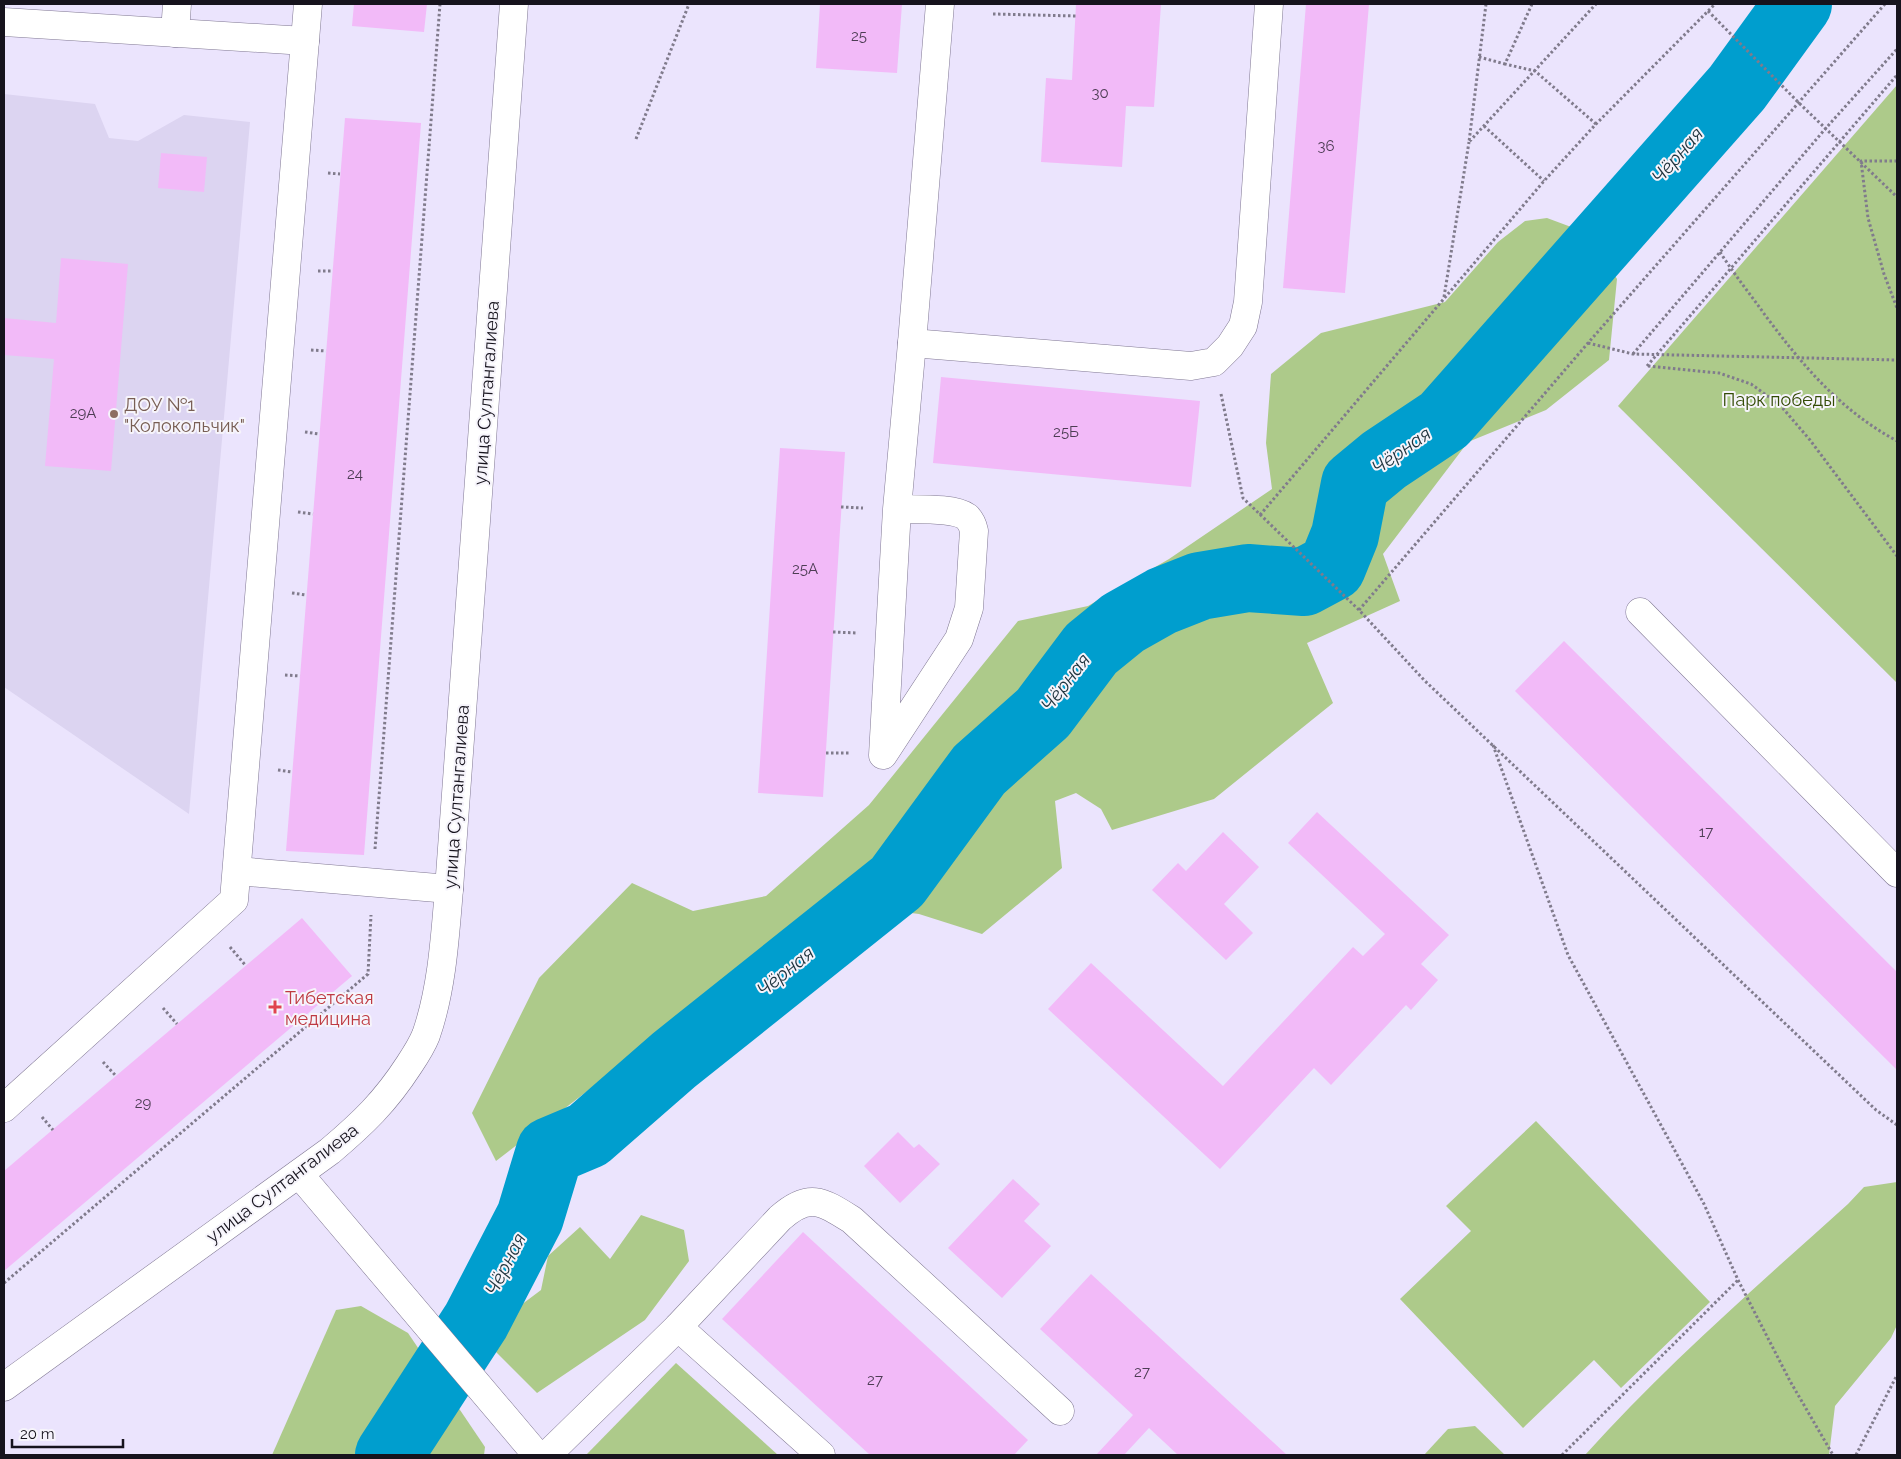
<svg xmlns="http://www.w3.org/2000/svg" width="1901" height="1459" viewBox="0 0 1901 1459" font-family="Raleway,sans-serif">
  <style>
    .built { fill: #dcd4f1 }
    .green { fill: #adca8a }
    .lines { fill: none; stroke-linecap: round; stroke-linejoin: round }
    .river { stroke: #009ece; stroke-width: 68 }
    .building { fill: #f2baf8 }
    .minor-casing { stroke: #807893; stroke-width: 29 }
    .path { stroke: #807b8c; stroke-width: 3; stroke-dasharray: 2.5 2.5; stroke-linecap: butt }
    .minor { stroke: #fff; stroke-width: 28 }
    .education-dot { fill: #8d6e63; stroke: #f6f4fb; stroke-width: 2 }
    .health-dot { fill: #e0444e; stroke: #f6f4fb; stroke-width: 2 }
    .labels { text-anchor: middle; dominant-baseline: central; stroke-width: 4; stroke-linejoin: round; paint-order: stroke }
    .number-label { font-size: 15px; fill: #4d3d54 }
    .street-label { font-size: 18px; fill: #16131d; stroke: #f6f4fb }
    .park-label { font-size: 18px; fill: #334b05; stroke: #f6f4fb }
    .education-label { font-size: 18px; fill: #785e54; stroke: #f6f4fb; text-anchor: start }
    .health-label { font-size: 18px; fill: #be3a42; stroke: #f6f4fb; text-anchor: start }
    .water-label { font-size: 19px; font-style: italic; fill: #1f333d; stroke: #f6f4fb }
  </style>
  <rect width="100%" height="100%" fill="#ebe4fd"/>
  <!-- built -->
  <polygon class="built" points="4,94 95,104 109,138 138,141 184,115 250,122 189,814 4,687"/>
  <!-- green -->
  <g class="green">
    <polygon points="1897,85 1897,683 1618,406"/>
    <polygon points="1547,218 1590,234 1617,279 1609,360 1546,410 1468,442 1383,554 1400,601 1307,643 1333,703 1214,799 1112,830 1101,809 1076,793 1055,801 1062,868 982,934 919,914 833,903 496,1161 472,1113 539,978 632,883 693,911 766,896 869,805 1018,621 1088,606 1169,559 1272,489 1266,443 1271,374 1321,333 1445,302 1498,242 1525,221"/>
    <polygon points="1536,1121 1710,1302 1621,1388 1594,1360 1523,1428 1400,1299 1471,1231 1446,1206"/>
    <path d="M1897 1182V1325L1891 1338 1835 1406 1829 1455H1585C1666 1365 1758 1285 1848 1204L1864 1187Z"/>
    <polygon points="641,1215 684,1230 689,1261 645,1320 537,1393 494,1350 513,1311 541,1290 548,1256 580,1227 610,1259"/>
    <polygon points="361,1306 408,1333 485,1447 484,1455 272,1455 336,1310"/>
    <polygon points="676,1363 778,1455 586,1455"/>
    <polygon points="1475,1426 1505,1455 1424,1455 1448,1429"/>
  </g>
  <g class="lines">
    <!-- river -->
    <polyline class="river" points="389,1455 476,1321 530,1217 550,1151 588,1135 674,1060 897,882 979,770 1043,713 1091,649 1123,623 1162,601 1200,586 1248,578 1304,582 1332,567 1345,535 1355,484 1384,460 1444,420 1737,88 1798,4"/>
  </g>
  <!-- building -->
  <g class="building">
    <polygon points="354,4 427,4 424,32 352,26"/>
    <polygon points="820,4 902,4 897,73 816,68"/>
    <polygon points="1076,4 1161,4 1154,107 1126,106 1122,167 1041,162 1046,78 1072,80"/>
    <polygon points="1306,4 1369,4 1345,293 1283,288"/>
    <polygon points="345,118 421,123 364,855 286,851"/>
    <polygon points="161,153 207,157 204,192 158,188"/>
    <polygon points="61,258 128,264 111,471 45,466 54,359 4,355 4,318 56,323"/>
    <polygon points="941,377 1200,401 1191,487 933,463"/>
    <polygon points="780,448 845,452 823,797 758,793"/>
    <polygon points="1564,641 1897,972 1897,1070 1515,691"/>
    <polygon points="1317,812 1449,935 1421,964 1438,980 1411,1010 1406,1005 1331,1085 1314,1068 1220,1169 1048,1009 1091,963 1223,1086 1353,947 1363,956 1385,934 1288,843"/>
    <polygon points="1223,832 1259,867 1224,904 1253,933 1226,960 1152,890 1178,863 1186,871"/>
    <polygon points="302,918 352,976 4,1271 4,1171"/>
    <polygon points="898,1132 914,1148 919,1144 940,1164 900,1203 864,1166"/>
    <polygon points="1013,1179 1040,1204 1024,1221 1051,1246 1002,1298 948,1248"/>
    <polygon points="803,1232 1028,1440 1014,1455 870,1455 722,1319"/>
    <polygon points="1091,1274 1287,1455 1178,1455 1149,1428 1124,1455 1096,1455 1133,1415 1040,1329"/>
  </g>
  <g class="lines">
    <defs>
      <g id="minor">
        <polyline points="940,4 912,343 1191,366 1214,362 1230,346 1243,326 1248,302 1269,4"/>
        <polyline points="4,22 305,41"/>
        <polyline points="175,33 177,4"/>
        <path d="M897 509C915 510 953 507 967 517 971 521 973 526 974 531L969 608 959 639 883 755 897 509 912 343"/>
        <polyline points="1640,612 1897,873"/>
        <polyline points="237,871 449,889"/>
        <polyline points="4,1108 234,900 308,4"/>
        <polyline points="299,1174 537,1455"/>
        <polyline points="678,1327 821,1455"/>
        <path d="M4 1387 330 1151C363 1123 385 1102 409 1065 415 1056 422 1045 426 1035 442 989 445 937 449 889L514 4"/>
        <path d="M547 1455 678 1327 780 1218C809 1192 822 1201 852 1220L1060 1411"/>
      </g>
    </defs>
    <!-- minor casing -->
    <use href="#minor" class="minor-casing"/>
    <!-- path -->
    <g class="path">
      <polyline points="1486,4 1469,142 1596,4"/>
      <polyline points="1532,4 1505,64 1535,71 1596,124"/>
      <polyline points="1708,11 1799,103 1897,197"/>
      <polyline points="993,14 1076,16"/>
      <polyline points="1479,57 1505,64"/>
      <polyline points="1484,126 1544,181"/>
      <polyline points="636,139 689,4"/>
      <polyline points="1897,161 1861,161 1868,218 1884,274 1897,308"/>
      <polyline points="328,173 340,174"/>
      <path d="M1720 252C1734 274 1750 294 1765 315 1803 366 1840 410 1897 441"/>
      <polyline points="318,271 332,271"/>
      <polyline points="1444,297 1469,142"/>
      <polyline points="1588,343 1633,354 1897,360"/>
      <polyline points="311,350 326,351"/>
      <polyline points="1633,354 1826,128 1897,49"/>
      <polyline points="1647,366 1897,75"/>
      <polyline points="1648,366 1719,373 1751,384 1780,405 1810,440 1897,556"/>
      <polyline points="1221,394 1243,498 1359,610 1424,680 1876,1110 1897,1125"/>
      <polyline points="305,432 319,434"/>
      <polyline points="841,507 863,508"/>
      <polyline points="298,512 313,514"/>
      <polyline points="1260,515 1544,181 1596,124 1715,4"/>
      <polyline points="292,593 306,595"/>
      <polyline points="1359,610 1588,343 1885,4"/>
      <polyline points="833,632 858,633"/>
      <polyline points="285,675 300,676"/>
      <polyline points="1493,745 1568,955 1704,1204 1738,1280 1790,1381 1833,1455"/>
      <polyline points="826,753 850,753"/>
      <polyline points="278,770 292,772"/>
      <polyline points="375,849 440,4"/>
      <polyline points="230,947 246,966"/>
      <polyline points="163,1008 177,1024"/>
      <polyline points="103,1062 116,1076"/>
      <polyline points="42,1117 53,1130"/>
      <polyline points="4,1283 368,974 371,915"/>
      <polyline points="1562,1455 1738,1280"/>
      <polyline points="1856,1455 1897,1375"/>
    </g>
    <!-- minor -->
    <use href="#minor" class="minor"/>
  </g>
  <!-- markers -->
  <circle class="education-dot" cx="114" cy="414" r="5"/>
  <path class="health-dot" d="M272.5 999.5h5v5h5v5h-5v5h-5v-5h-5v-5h5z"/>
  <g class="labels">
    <!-- number labels -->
    <g class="number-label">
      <text x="859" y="36">25</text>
      <text x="1100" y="93">30</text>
      <text x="1326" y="146">36</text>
      <text x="83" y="413">29А</text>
      <text x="1066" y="432">25Б</text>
      <text x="355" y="474">24</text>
      <text x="805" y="569">25А</text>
      <text x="1706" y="832">17</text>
      <text x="143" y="1103">29</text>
      <text x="1142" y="1372">27</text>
      <text x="875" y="1380">27</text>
    </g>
    <!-- street labels -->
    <g class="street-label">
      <text transform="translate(486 393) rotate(-86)">улица Султангалиева</text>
      <text transform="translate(456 797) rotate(-86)">улица Султангалиева</text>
      <text transform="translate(282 1183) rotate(-37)">улица Султангалиева</text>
    </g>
    <!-- park labels -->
    <g class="park-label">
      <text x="1779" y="399">Парк победы</text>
    </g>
    <!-- education labels -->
    <g class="education-label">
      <text x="124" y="404">ДОУ №1<tspan x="124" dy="21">"Колокольчик"</tspan></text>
    </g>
    <!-- health labels -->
    <g class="health-label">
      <text x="285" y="997">Тибетская<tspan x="285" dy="21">медицина</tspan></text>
    </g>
    <!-- water labels -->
    <g class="water-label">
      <text transform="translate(1677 155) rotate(-49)">Чёрная</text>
      <text transform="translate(1401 450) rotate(-35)">Чёрная</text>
      <text transform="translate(1065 682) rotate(-52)">Чёрная</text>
      <text transform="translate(785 971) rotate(-39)">Чёрная</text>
      <text transform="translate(505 1264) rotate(-63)">Чёрная</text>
    </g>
  </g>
  <!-- border -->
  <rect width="1901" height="1459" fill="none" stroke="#16131d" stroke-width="10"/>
  <!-- scale -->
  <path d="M12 1439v8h111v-8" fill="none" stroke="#16131d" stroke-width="2.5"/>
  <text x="20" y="1439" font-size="15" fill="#16131d" stroke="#f6f4fb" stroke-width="4" paint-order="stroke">20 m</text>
</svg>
